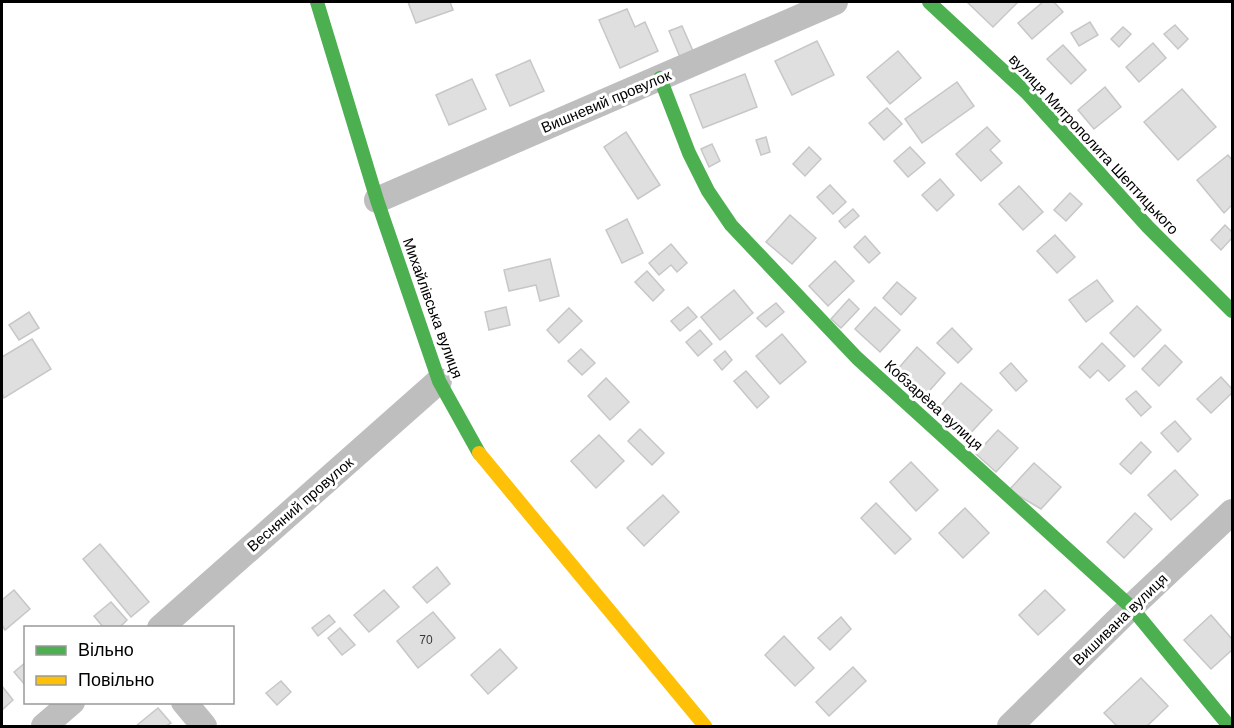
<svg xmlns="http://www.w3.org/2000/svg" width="1234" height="728" viewBox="0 0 1234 728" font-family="Arial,sans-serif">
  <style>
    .building { fill: #dfdfdf; stroke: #c7c7c7; stroke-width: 1.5 }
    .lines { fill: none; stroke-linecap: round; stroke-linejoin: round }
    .street { stroke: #bebebe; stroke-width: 26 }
    .fast { stroke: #4caf50; stroke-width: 14 }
    .slow { stroke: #ffc107; stroke-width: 14 }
    .labels { text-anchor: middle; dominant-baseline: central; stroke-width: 6; stroke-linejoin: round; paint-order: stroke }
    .number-label { font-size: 12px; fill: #383838 }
    .street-label { font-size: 15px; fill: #000; stroke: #fff }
  </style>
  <rect width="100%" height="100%" fill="#fff"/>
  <!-- building -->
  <g class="building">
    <polygon points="408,2 450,2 453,10 416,23"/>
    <polygon points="967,2 1018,2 993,27"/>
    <polygon points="1043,2 1054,2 1063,12 1032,39 1018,23"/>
    <polygon points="627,9 635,27 645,22 658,51 620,68 599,20"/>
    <polygon points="1090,22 1098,35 1079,46 1071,33"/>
    <polygon points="1175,25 1188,39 1178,49 1164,34"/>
    <polygon points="682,26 693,51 680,57 669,31"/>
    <polygon points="1123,27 1131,34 1119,47 1111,39"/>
    <polygon points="817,41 834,75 792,95 775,61"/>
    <polygon points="1153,43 1166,58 1139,82 1126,67"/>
    <polygon points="1063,45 1086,70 1071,84 1047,59"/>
    <polygon points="898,51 921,78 890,104 867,77"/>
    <polygon points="530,60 544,91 510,106 496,75"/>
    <polygon points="745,74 757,107 703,128 690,95"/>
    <polygon points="472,79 486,109 449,125 436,95"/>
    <polygon points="957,82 974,106 922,143 905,119"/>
    <polygon points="1105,87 1121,107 1094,129 1078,110"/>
    <polygon points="1182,89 1216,127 1178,160 1144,122"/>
    <polygon points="887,108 902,124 884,140 869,123"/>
    <polygon points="987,127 1000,141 990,150 1002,163 981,181 956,154"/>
    <polygon points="626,132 660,185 638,199 604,147"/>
    <polygon points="766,137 770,152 761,155 756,140"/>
    <polygon points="712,144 720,161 709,167 701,149"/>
    <polygon points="809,147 821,159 805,176 793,164"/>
    <polygon points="910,147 925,163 908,177 894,161"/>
    <polygon points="1228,155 1232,160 1232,205 1224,213 1197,180"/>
    <polygon points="940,179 954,195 937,211 922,195"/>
    <polygon points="830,185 846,202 833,214 817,197"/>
    <polygon points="1019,186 1043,212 1023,230 999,204"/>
    <polygon points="1070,193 1082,204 1066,221 1054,210"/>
    <polygon points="853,209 859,216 845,228 839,221"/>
    <polygon points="790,215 816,238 792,264 766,242"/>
    <polygon points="627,219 643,253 622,263 606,230"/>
    <polygon points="1225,225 1232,232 1232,238 1221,250 1211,240"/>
    <polygon points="1055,235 1075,257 1057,273 1037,251"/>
    <polygon points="865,236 880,253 869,263 854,247"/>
    <polygon points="671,244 687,263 677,272 671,265 659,275 649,263"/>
    <polygon points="550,259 559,296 540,301 536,285 509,291 504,270"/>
    <polygon points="835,261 854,281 828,306 809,286"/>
    <polygon points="647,271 664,290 653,301 635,282"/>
    <polygon points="1097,280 1113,301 1086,322 1069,300"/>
    <polygon points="897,282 916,298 901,315 883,298"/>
    <polygon points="734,290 753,313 720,340 701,317"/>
    <polygon points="849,299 859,309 841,328 831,319"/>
    <polygon points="776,303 784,312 766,327 757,318"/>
    <polygon points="1137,306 1161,330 1134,357 1110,333"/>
    <polygon points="506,307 510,325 489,330 485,312"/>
    <polygon points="688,307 697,317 680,331 671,321"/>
    <polygon points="875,307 900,330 880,352 855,329"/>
    <polygon points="569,308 582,321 559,343 547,330"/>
    <polygon points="29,312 39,328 19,340 9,325"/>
    <polygon points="952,328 972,349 958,363 937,343"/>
    <polygon points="700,330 712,344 698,356 686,342"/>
    <polygon points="782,334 806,362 780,384 756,356"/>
    <polygon points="32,339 51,369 4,398 2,393 2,357"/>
    <polygon points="1102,343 1125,366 1109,381 1098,370 1090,378 1079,367"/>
    <polygon points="1165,345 1182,362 1159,386 1142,369"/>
    <polygon points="917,347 945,373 924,397 896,371"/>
    <polygon points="581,349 595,363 582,375 568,361"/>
    <polygon points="725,351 732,360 722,370 714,360"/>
    <polygon points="1011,363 1027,381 1016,391 1000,373"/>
    <polygon points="746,371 769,397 757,408 734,381"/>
    <polygon points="1221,377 1232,389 1232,393 1211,413 1197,399"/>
    <polygon points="606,378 629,402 610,420 588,396"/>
    <polygon points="961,383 992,410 965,439 935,412"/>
    <polygon points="1136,391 1151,407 1141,416 1126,399"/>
    <polygon points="1175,421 1191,439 1178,452 1161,433"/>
    <polygon points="640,429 664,453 652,465 628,441"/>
    <polygon points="998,430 1018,448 996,472 976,454"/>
    <polygon points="599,435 624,461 596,488 571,461"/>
    <polygon points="1141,442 1151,452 1131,474 1120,464"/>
    <polygon points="911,462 938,490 916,511 890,482"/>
    <polygon points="1034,463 1061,487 1041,509 1009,490"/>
    <polygon points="1175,470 1198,495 1171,520 1148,495"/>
    <polygon points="663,495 679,512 644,546 627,528"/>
    <polygon points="876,503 911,539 895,554 861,518"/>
    <polygon points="965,508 989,533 963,558 939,533"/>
    <polygon points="1135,513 1152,529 1124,558 1107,542"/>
    <polygon points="100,544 149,602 131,617 83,559"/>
    <polygon points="437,567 450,584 427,603 413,587"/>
    <polygon points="14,590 30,609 5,630 2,625 2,600"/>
    <polygon points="384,590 399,607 369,632 354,615"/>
    <polygon points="1045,590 1065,610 1038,635 1019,615"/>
    <polygon points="111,602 127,620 119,628 104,628 94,616"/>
    <polygon points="433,612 455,638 418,668 397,641"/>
    <polygon points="329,615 335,622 318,636 312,628"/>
    <polygon points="1211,615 1232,639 1232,650 1211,669 1184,640"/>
    <polygon points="841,617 851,629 830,650 818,638"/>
    <polygon points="340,628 355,645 342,655 328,638"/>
    <polygon points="784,636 814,668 795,686 765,655"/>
    <polygon points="500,649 517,668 488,694 471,675"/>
    <polygon points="26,662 26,686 14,672"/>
    <polygon points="853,667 866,681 829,716 816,702"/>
    <polygon points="1141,678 1168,706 1147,726 1117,726 1104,713"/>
    <polygon points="281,681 291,692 277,705 266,693"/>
    <polygon points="2,686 13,700 2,710"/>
    <polygon points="158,708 171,723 166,726 136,726"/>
  </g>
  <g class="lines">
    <!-- street -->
    <g class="street">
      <polyline points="377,200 835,2"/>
      <polyline points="160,628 439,381"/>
      <polyline points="184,702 204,726"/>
      <polyline points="44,726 72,702"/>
      <polyline points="1010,726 1131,607 1232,512"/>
    </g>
    <!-- fast -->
    <g class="fast">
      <polyline points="317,2 377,200 439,381 479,453"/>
      <polyline points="929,2 1027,93 1148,227 1232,311"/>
      <polyline points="660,78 689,153 708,191 731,225 857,358 1131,607 1229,726"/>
    </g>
    <!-- slow -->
    <polyline class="slow" points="479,453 705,726"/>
  </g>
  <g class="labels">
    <!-- number labels -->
    <g class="number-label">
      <text x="426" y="640">70</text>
    </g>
    <!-- street labels -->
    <g class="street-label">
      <text transform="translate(606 101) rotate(-23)">Вишневий провулок</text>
      <text transform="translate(1094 144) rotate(47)">вулиця Митрополита Шептицького</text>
      <text transform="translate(433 308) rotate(70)">Михайлівська вулиця</text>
      <text transform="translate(934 405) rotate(42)">Кобзарèва вулиця</text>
      <text transform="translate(300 504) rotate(-41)">Весняний провулок</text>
      <text transform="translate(1120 619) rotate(-44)">Вишивана вулиця</text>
    </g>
  </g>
  <!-- border -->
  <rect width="1234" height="728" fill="none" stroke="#000000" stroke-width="6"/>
  <!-- legend -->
  <rect x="24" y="626" width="210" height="78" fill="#ffffff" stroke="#999999" stroke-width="1.5"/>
  <rect x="36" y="646" width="30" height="9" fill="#4caf50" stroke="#999999" stroke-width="1.5"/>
  <text x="78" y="656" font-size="18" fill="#000000">Вільно</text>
  <rect x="36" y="676" width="30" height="9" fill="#ffc107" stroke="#999999" stroke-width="1.5"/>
  <text x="78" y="686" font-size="18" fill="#000000">Повільно</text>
</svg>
